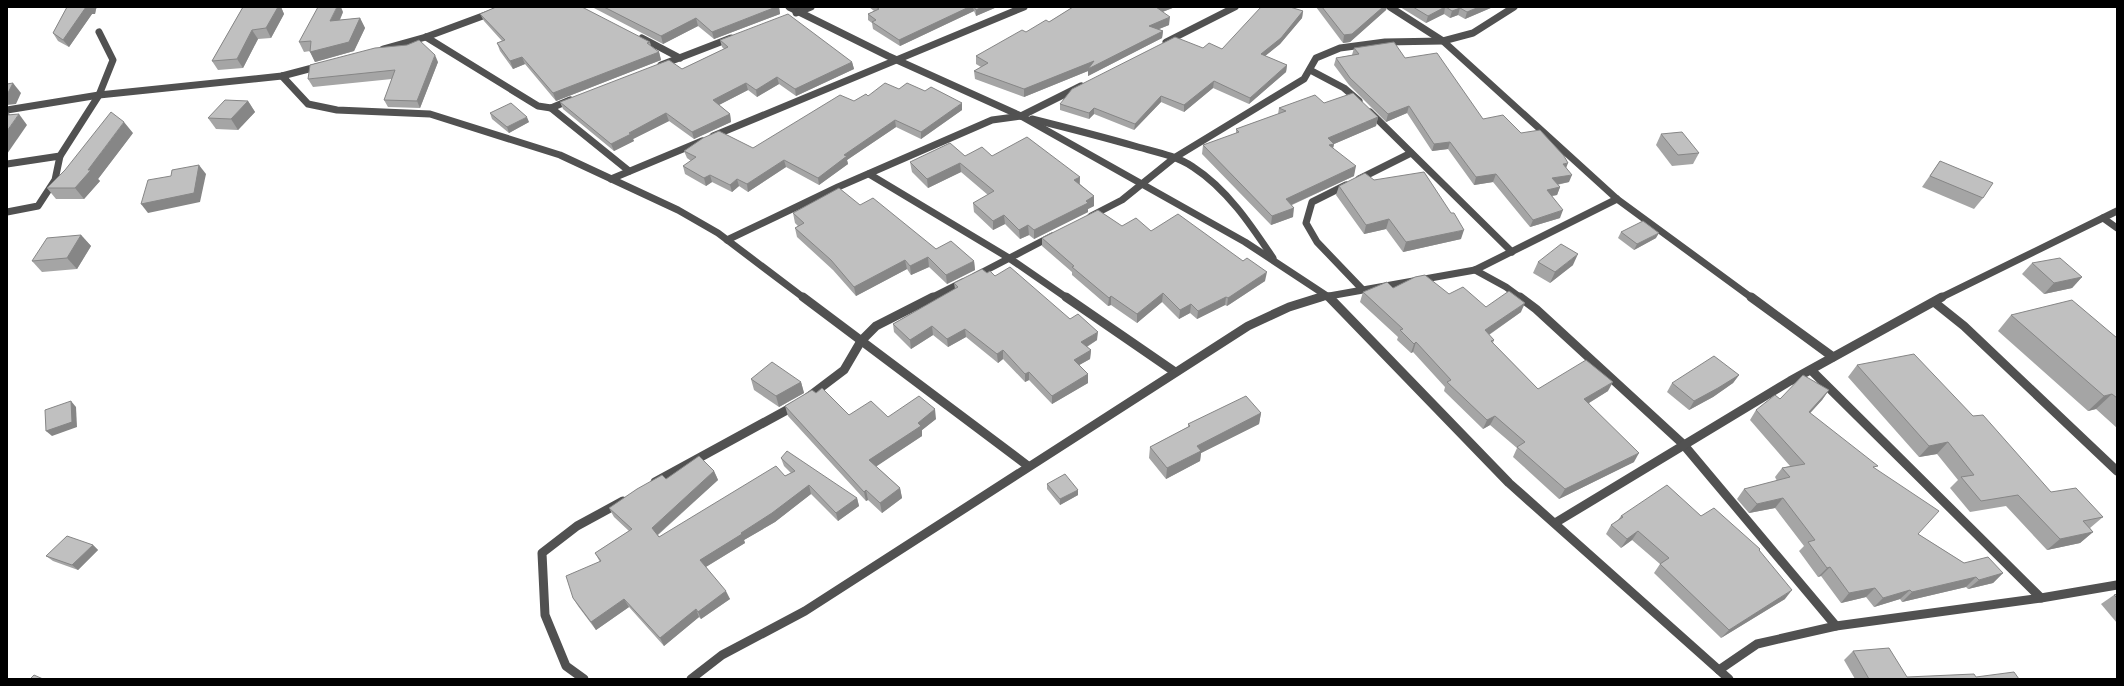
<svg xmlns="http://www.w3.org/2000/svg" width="2124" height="686" viewBox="0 0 2124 686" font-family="'Space Grotesk',sans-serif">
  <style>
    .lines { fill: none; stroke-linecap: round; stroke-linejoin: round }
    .minor-far1 { stroke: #515151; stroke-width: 7 }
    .minor { stroke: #515151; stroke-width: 9 }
    .wall { fill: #a5a5a5 }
    .shaded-wall { fill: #868686 }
    .building { fill: #c0c0c0; stroke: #868686 }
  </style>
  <rect width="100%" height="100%" fill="#fff"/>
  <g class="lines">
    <!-- minor-far1 -->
    <g class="minor-far1">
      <polyline points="789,7 888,56 1021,116 1245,242 1330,298"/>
      <polyline points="1390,7 1443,41 1617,199 1752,298"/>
      <polyline points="796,13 811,7"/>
      <polyline points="99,32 113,60 99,95 282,76 320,66"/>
      <polyline points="426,37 538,106 551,108 570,100"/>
      <polyline points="642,38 680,58"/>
      <polyline points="1166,42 1235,7"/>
      <polyline points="383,49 426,37 507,7"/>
      <polyline points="661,65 731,38"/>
      <polyline points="1310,70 1344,88 1359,101"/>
      <polyline points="282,76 308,104 337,110 430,114 560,155 678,210 718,233 804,298"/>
      <polyline points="551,108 629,171"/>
      <polyline points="7,110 99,95"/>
      <polyline points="1370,112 1512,252"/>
      <polyline points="1021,116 1081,86"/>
      <path d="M1032 119C1068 128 1103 137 1138 147 1156 152 1177 156 1193 167 1227 189 1251 225 1273 258"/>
      <polyline points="713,136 1024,7"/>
      <polyline points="7,164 60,156 99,95"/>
      <polyline points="869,174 1009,258 1067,298"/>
      <polyline points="611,179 702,141"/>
      <polyline points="1359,179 1411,153"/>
      <polyline points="1346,185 1312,202 1306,223 1317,242 1362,289"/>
      <polyline points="7,212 38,206 55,180 60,156"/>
      <polyline points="1091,216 1122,200 1174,158 1304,79 1316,58 1340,48 1385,42 1443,41 1473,33 1514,7"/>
      <polyline points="2103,218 2117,228"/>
      <polyline points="727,240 838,187 992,120 1021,116"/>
      <polyline points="1475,270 1506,287 1521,298"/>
      <polyline points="975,276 1052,236"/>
      <polyline points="931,298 963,282"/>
      <polyline points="1318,298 1475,270 1617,199"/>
      <polyline points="1940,298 2117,211"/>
    </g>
    <!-- minor -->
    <g class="minor">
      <polyline points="803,297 1028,466"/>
      <polyline points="1066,297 1175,372"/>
      <polyline points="1329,297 1509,483 1729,679"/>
      <polyline points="1520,297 1536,309 1683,444 1836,626"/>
      <polyline points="1751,297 1833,357"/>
      <polyline points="1934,302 1964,326 2117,471"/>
      <polyline points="1811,370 2041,598"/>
      <polyline points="807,398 844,370 861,341 876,326 933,297"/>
      <polyline points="655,482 796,405"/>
      <polyline points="1555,523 1790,381 1942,297"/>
      <polyline points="1719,670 1757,644 1836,626 2041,598 2117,585"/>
      <polyline points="584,679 566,666 545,615 542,553 577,526 623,501"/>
      <polyline points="691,679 722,655 805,611 1248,326 1289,307 1321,297"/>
    </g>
  </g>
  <!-- wall -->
  <g class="wall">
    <polygon points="67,7 97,7 96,9 95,14 92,14 69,47 58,41 53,33"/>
    <polygon points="243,7 281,7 284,14 271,38 258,39 243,68 218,70 212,61"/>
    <polygon points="592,7 779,7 780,14 714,39 698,26 663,44"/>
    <polygon points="869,7 997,7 976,16 974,11 900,46 873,29 872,23 868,20 868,14 874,11"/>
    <polygon points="1073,7 1175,7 1162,12 1169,25 1159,29 1163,31 1162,38 1088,76 1088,71 1024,97 975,79 974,71 981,67 976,64 976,56 1049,22"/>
    <polygon points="1316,7 1387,7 1386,10 1350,42 1343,43"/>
    <polygon points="1400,7 1493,7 1465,19 1458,15 1450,18 1444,14 1426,23"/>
    <polygon points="1303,11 1302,18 1280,44 1265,56 1287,65 1286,72 1249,104 1213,88 1184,112 1161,102 1134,130 1094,114 1089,119 1060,110 1060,104 1203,48 1222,49"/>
    <polygon points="343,12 340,20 360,18 365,28 354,51 315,62 310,51 304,52 299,42"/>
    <polygon points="480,14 650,42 651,46 659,52 661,60 556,101 525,64 513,69 500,51 497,43 502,41 484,21"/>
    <polygon points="720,40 852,62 854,69 796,96 779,84 757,97 748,90 719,105 730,114 731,122 694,139 669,121 633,139 634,141 614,151 563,109 560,102 682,69 724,49 722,47"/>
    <polygon points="1354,48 1405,58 1483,119 1521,133 1566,168 1569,182 1557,185 1560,187 1557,195 1552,196 1560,218 1530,227 1493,182 1474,185 1448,149 1432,151 1407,113 1386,122 1349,85 1334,65 1336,58 1352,55"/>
    <polygon points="438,62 420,108 388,107 384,100 392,79 313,87 308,79"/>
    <polygon points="899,89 962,110 921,139 896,127 847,160 848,164 819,185 786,167 748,192 739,186 732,192 712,182 706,186 685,174 683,166 691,161 687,158 684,151 753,148 854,101 868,96"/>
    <polygon points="248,101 255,112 238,130 216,129 208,118"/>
    <polygon points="1324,103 1378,117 1376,126 1334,144 1333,148 1354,176 1292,205 1293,217 1271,225 1202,154 1203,145 1236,134 1236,129 1278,114 1279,108"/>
    <polygon points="490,113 529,122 509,133 492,119"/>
    <polygon points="133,133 98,179 100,181 84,199 56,199 47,188"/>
    <polygon points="1661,134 1699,153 1693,164 1672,166 1656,145"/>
    <polygon points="965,156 992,156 1080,177 1080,184 1094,196 1094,206 1088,209 1088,212 1034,239 1029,235 1020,239 1005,224 993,230 974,212 973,203 988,195 961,172 928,188 912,172 910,162"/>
    <polygon points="1940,161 1983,198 1974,209 1922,187"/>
    <polygon points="1374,180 1461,239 1403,252 1386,229 1364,234 1336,195 1339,186"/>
    <polygon points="860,205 936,249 974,261 975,270 947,284 929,267 911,275 907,269 856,296 833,270 797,237 795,228 798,226 795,223 793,213"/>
    <polygon points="1122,226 1151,231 1265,281 1227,306 1225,305 1197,319 1190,313 1179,319 1162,302 1137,323 1111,305 1108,306 1072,275 1072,272 1042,246 1042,238"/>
    <polygon points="1621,232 1656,238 1634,250 1618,238"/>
    <polygon points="81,235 91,246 77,269 42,272 32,261"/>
    <polygon points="1538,262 1573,265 1550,283 1533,273"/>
    <polygon points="2032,263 2082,277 2072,288 2044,294 2022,274"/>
    <polygon points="987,273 995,276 1070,319 1097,340 1087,347 1091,350 1090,359 1079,365 1088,374 1088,383 1052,404 1029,380 1025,382 1003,359 998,363 966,337 948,347 933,335 911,349 894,332 893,324 955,289 954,283"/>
    <polygon points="1393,288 1449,294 1486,307 1521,312 1489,335 1494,340 1493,343 1538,389 1608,391 1589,403 1634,462 1559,499 1513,457 1517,448 1490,425 1483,429 1444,391 1445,387 1413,352 1411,353 1397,340 1398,337 1360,302 1363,292"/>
    <polygon points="2011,315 2117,338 2117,428 2096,409 2088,411 1998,331"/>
    <polygon points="1857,365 1973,416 2051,492 2103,517 2090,528 2093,532 2080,543 2047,550 2006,506 1970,512 1950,488 1958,480 1937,454 1919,457 1848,377"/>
    <polygon points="1739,375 1733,383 1713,397 1689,410 1667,392 1672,383"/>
    <polygon points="751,379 801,382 804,393 779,407 754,390"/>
    <polygon points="1829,390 1822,400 1810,413 1875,469 1918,534 1964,563 2003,573 1993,583 1968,589 1966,587 1902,602 1900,599 1874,607 1866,597 1841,603 1821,576 1818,577 1799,551 1804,546 1775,508 1749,513 1737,499 1744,489 1777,481 1775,477 1782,468 1790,466 1750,420 1756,410 1780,399"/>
    <polygon points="785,406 849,415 936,419 922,430 922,436 876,466 900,488 902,498 882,513 868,500 866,501 788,416"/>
    <polygon points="1261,413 1259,424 1201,453 1200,461 1166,479 1149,458 1150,447 1188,427 1188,424"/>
    <polygon points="781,458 857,498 859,506 838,521 811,494 775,522 744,540 745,543 706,567 730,599 701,619 699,617 664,646 629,607 596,630 578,606 573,598 600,562 595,553 629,531 614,517 609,508 666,479 714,471 718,480 658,535 659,537 791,473 784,466"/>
    <polygon points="1047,484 1078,490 1078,495 1060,505 1047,489"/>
    <polygon points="1621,516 1701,516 1759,550 1785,599 1721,638 1654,573 1660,564 1632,540 1621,548 1606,534 1611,525 1618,520"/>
    <polygon points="93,545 98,550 78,570 53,561 46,556"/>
    <polygon points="2117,594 2117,623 2101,604 2114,595"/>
    <polygon points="1853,651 1907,677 1976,677 2019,679 1855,679 1844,660"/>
  </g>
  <!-- shaded-wall -->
  <g class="shaded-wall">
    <polygon points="86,7 97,7 96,9 95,14 92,14 69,47 63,40"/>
    <polygon points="278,7 281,7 284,14 271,38 266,28"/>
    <polygon points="337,7 341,7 343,12 335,30 330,21"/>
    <polygon points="776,7 779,7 780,14 714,39 712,32"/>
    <polygon points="969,7 973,7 974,11 900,46 899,40"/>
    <polygon points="982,7 997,7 976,16 976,10"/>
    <polygon points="1157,7 1175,7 1155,15"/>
    <polygon points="1383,7 1387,7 1386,10 1350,42 1343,43 1344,35"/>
    <polygon points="1445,7 1444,14 1426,23 1428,16"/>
    <polygon points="1479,7 1493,7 1465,19 1467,12"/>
    <polygon points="1460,8 1458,15 1450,18 1452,11"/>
    <polygon points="1303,11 1302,18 1280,44 1260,60 1261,54"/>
    <polygon points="1170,17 1169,25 1149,33 1149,26"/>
    <polygon points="360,18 365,28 354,51 315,62 310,52"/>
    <polygon points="696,18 698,26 663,44 661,36"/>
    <polygon points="252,30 258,39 243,68 237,59"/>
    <polygon points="1163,31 1162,38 1088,76 1088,71 1024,97 1024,89"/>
    <polygon points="659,52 661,60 556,101 553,93"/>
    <polygon points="435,55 438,62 420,108 417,101"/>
    <polygon points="522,57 525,64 513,69 510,61"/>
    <polygon points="852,62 854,69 796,96 795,89"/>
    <polygon points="1287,65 1286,72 1249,104 1250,98"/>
    <polygon points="777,77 779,84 757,97 756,90"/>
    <polygon points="1214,81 1213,88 1184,112 1184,105"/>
    <polygon points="13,83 21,93 16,104 7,105 7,93"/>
    <polygon points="746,83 748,90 715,107 713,100"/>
    <polygon points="1161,96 1161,102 1134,130 1135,124"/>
    <polygon points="248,101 255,112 238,130 231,119"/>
    <polygon points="962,103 962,110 921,139 921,132"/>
    <polygon points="1409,106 1407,113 1386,122 1388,114"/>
    <polygon points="1094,108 1094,114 1089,119 1089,113"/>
    <polygon points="7,110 10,115 7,122"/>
    <polygon points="666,113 669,121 633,139 634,141 614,151 611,144 629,133"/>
    <polygon points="19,114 27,125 7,154 7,131"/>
    <polygon points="730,114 731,122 694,139 692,132"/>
    <polygon points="527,117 529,122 509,133 507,127"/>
    <polygon points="1378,117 1376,126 1334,144 1332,153 1328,138"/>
    <polygon points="895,120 896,127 847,160 848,164 819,185 818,178 844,155"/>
    <polygon points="124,122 133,133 98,179 100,181 84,199 75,188 88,170"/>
    <polygon points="1450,142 1448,149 1432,151 1434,144"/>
    <polygon points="784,160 786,167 748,192 747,184"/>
    <polygon points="960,163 961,172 928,188 927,179"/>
    <polygon points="1568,163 1565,171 1563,164"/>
    <polygon points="199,165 206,174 200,202 148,213 141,204"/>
    <polygon points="1356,166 1354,176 1284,208 1286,199"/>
    <polygon points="1496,174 1493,182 1474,185 1476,177"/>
    <polygon points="710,175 712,182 706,186 704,178"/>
    <polygon points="1572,175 1569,182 1549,186 1552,178"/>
    <polygon points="1080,177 1079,187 1074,180"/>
    <polygon points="737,179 739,186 732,192 730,185"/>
    <polygon points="1560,187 1557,195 1544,197 1547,190"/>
    <polygon points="1094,196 1094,206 1088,209 1088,212 1034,239 1034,230"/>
    <polygon points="1294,208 1293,217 1271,225 1272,216"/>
    <polygon points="1563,210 1560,218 1530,227 1533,220"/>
    <polygon points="1004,215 1005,224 993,230 993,221"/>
    <polygon points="1389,219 1386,229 1364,234 1366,225"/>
    <polygon points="1028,225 1029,235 1020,239 1019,230"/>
    <polygon points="1464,230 1461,239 1403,252 1406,242"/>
    <polygon points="1659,233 1656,238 1634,250 1637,244"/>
    <polygon points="81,235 91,246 77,269 67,258"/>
    <polygon points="1578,254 1573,265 1550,283 1555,272"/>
    <polygon points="928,257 929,267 911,275 910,266"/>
    <polygon points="905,260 907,269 856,296 854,287"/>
    <polygon points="974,261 975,270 947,284 946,275"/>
    <polygon points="1267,272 1265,281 1227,306 1228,298"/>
    <polygon points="2082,277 2072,288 2044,294 2054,283"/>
    <polygon points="1163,293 1162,302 1137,323 1137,314"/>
    <polygon points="1111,296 1111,305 1108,306 1109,298"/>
    <polygon points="1226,297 1225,305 1197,319 1198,311"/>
    <polygon points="1525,303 1521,312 1481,340 1485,330"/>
    <polygon points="1191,304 1190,313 1179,319 1180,310"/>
    <polygon points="932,326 933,335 911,349 910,340"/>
    <polygon points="965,329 966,337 948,347 947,339"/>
    <polygon points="1098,332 1097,340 1081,350 1081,342"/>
    <polygon points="1416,342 1413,352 1411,353 1414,344"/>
    <polygon points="1003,350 1003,359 998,363 997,354"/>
    <polygon points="1091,350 1090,359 1074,368 1074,360"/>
    <polygon points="1029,372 1029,380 1025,382 1025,374"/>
    <polygon points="1088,374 1088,383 1052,404 1052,396"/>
    <polygon points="1739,375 1733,383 1713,397 1689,410 1694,401"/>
    <polygon points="801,382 804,393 779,407 776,396"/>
    <polygon points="1613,382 1608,391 1579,409 1584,399"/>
    <polygon points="1829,390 1822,400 1802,422 1809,412"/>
    <polygon points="2112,394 2096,409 2088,411 2104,396"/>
    <polygon points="71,401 76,407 77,427 52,436 46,431"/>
    <polygon points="935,409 936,419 922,430 922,436 871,470 869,460"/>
    <polygon points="1261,413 1259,424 1201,453 1200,461 1166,479 1167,468 1197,446"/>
    <polygon points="1495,416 1490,425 1483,429 1487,420"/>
    <polygon points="1948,442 1937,454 1919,457 1929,446"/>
    <polygon points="1639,453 1634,462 1559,499 1565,489"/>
    <polygon points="714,471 718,480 656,536 652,528"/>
    <polygon points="809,485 811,494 775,522 744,540 745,543 704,568 700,560"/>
    <polygon points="900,488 902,498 882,513 880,503"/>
    <polygon points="866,490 868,500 866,501 864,492"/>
    <polygon points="1078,490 1078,495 1060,505 1060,499"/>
    <polygon points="857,498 859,506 838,521 836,513"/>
    <polygon points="1783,498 1775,508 1749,513 1757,504"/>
    <polygon points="1638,531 1632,540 1621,548 1627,539"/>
    <polygon points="2093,532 2080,543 2047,550 2060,539"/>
    <polygon points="93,545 98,550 78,570 72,565"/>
    <polygon points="1830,567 1821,576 1818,577 1827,568"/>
    <polygon points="2003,573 1993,583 1968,589 1979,580"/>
    <polygon points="1976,577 1966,587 1902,602 1912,592"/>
    <polygon points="1875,588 1866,597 1841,603 1849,593"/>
    <polygon points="1792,590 1785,599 1721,638 1729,630"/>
    <polygon points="1910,590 1900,599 1874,607 1883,598"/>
    <polygon points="726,591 730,599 701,619 698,612"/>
    <polygon points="624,599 629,607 596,630 591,622"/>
    <polygon points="696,609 699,617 664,646 660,638"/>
  </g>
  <!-- building -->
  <g class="building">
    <polygon points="67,7 86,7 63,40 53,33"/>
    <polygon points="243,7 278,7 266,28 252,30 237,59 212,61"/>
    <polygon points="318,7 337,7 330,21 360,18 349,42 310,52 311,41 299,42"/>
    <polygon points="496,7 582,7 650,42 647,43 659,52 553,93 522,57 510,61 497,43 505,40 480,14"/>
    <polygon points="604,7 776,7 712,32 696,18 661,36"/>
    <polygon points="876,7 969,7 899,40 872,22 876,20 868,14 879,9"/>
    <polygon points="974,7 982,7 976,10"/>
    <polygon points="1073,7 1157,7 1156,7 1170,17 1149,26 1163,31 1088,69 1094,61 1024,89 974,71 988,63 976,56 1022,30 1026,32 1046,20 1049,22"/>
    <polygon points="1261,7 1290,7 1303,11 1281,38 1261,54 1287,65 1250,98 1214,81 1184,105 1161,96 1135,124 1094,108 1089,113 1060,104 1072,89 1175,37 1203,48 1209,43 1222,49"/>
    <polygon points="1322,7 1383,7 1352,34 1344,35"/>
    <polygon points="1413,7 1445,7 1428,16"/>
    <polygon points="1446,7 1479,7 1467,12 1460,8 1452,11"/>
    <polygon points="788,14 852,62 795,89 777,77 756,90 746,83 713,100 730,114 692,132 666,113 629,133 631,134 611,144 560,102 669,60 682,69 728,47 720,40"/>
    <polygon points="419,40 435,55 417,101 384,100 395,70 308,79 310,65 375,48 407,45"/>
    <polygon points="1394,42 1405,58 1437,53 1483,119 1503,115 1521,133 1540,130 1564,156 1568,163 1563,164 1572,175 1552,178 1560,187 1547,190 1563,210 1533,220 1496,174 1476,177 1450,142 1434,144 1409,106 1388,114 1350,78 1336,58 1359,54 1354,48"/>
    <polygon points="13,83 8,93 7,93 7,84"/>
    <polygon points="885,83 899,89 907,83 925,91 931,87 962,103 921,132 895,120 844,155 847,156 818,178 784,160 747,184 737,179 730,185 710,175 704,178 683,166 696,157 684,151 703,138 719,131 753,148 840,95 854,101 866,94 868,96"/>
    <polygon points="1353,93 1378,117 1328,138 1334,144 1329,145 1356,166 1286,199 1294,208 1272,216 1203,145 1239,132 1236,129 1286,111 1279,108 1315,95 1324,103"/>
    <polygon points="225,100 248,101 231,119 208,118"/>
    <polygon points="511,103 527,117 507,127 490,113"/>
    <polygon points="111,112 124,122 88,170 91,170 75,188 47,188 65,170"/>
    <polygon points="19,114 7,131 7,115"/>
    <polygon points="1682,132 1699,153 1678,155 1661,134"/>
    <polygon points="1027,137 1080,177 1074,180 1094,196 1086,201 1088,203 1034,230 1028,225 1019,230 1004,215 993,221 973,203 994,191 960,163 927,179 910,162 950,143 965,156 982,147 992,156"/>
    <polygon points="1940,161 1993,183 1983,198 1930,176"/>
    <polygon points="199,165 194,193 141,204 148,180 171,176 172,170"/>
    <polygon points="1424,172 1451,213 1454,213 1464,230 1406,242 1389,219 1366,225 1339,186 1365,173 1374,180"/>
    <polygon points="839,188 860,205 873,198 936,249 951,241 974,261 946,275 928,257 910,266 905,260 854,287 831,260 795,228 804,223 793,213"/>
    <polygon points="1098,210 1122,226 1136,218 1151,231 1178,214 1243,261 1247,258 1267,272 1228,298 1226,297 1198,311 1191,304 1180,310 1163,293 1137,314 1111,296 1109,298 1072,267 1074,266 1042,238"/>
    <polygon points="1643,221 1659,233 1637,244 1621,232"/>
    <polygon points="81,235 67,258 32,261 47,238"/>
    <polygon points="1561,244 1578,254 1555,272 1538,262"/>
    <polygon points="2060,258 2082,277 2054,283 2032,263"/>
    <polygon points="1010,267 1070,319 1078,314 1098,332 1081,342 1091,350 1074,360 1088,374 1052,396 1029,372 1025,374 1003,350 997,354 965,329 947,339 932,326 910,340 893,324 958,287 954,283 982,269 987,273 990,271 995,276"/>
    <polygon points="1425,275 1449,294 1463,287 1486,307 1509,291 1525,303 1485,330 1494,340 1491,341 1538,389 1586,360 1613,382 1584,399 1639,453 1565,489 1517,447 1525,442 1495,416 1487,420 1447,382 1451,380 1416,342 1414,344 1400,330 1403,329 1363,292 1387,282 1393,288 1415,277"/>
    <polygon points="2072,300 2117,338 2117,398 2112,394 2104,396 2011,315"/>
    <polygon points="1914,354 1973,416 1983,415 2051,492 2076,488 2103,517 2083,521 2093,532 2060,539 2018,495 1981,501 1961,477 1974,475 1948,442 1929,446 1857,365"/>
    <polygon points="1714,356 1739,375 1718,388 1694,401 1672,383"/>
    <polygon points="772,362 801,382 776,396 751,379"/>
    <polygon points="1803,375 1829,390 1809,412 1878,466 1873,467 1939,511 1918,534 1964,563 1988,557 2003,573 1979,580 1976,577 1912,592 1910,590 1883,598 1875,588 1849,593 1830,567 1827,568 1808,542 1815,540 1783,498 1757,504 1744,489 1790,477 1782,468 1805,464 1756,410 1775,395 1780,399"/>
    <polygon points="822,388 849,415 871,401 888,417 919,396 935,409 918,423 921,426 869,460 900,488 880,503 866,490 864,492 785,406 812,390 816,393"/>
    <polygon points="1246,396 1261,413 1197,446 1201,451 1167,468 1150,447 1190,426 1188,424"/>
    <polygon points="71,401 72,422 46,431 45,410"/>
    <polygon points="787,451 857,498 836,513 809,485 772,513 741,533 742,534 700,560 726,591 698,612 696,609 660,638 624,599 591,622 573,598 566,576 601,561 595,553 632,529 609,508 637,489 662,475 666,479 699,456 714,471 652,528 659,537 776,466 785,476 795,471 781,458"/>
    <polygon points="1065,474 1078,490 1060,499 1047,484"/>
    <polygon points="1667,485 1701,516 1714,508 1760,549 1759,550 1792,590 1729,630 1660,564 1669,558 1638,531 1627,539 1611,525 1623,517 1621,516"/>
    <polygon points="67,536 93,545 72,565 46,556"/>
    <polygon points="2117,594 2117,598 2114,595"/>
    <polygon points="1889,648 1907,677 1974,674 1976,677 2014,672 2019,679 1869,679 1853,651"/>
    <polygon points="34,675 43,679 30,679"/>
  </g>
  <!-- border -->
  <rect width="2124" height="686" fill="none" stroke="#000000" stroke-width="16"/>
</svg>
